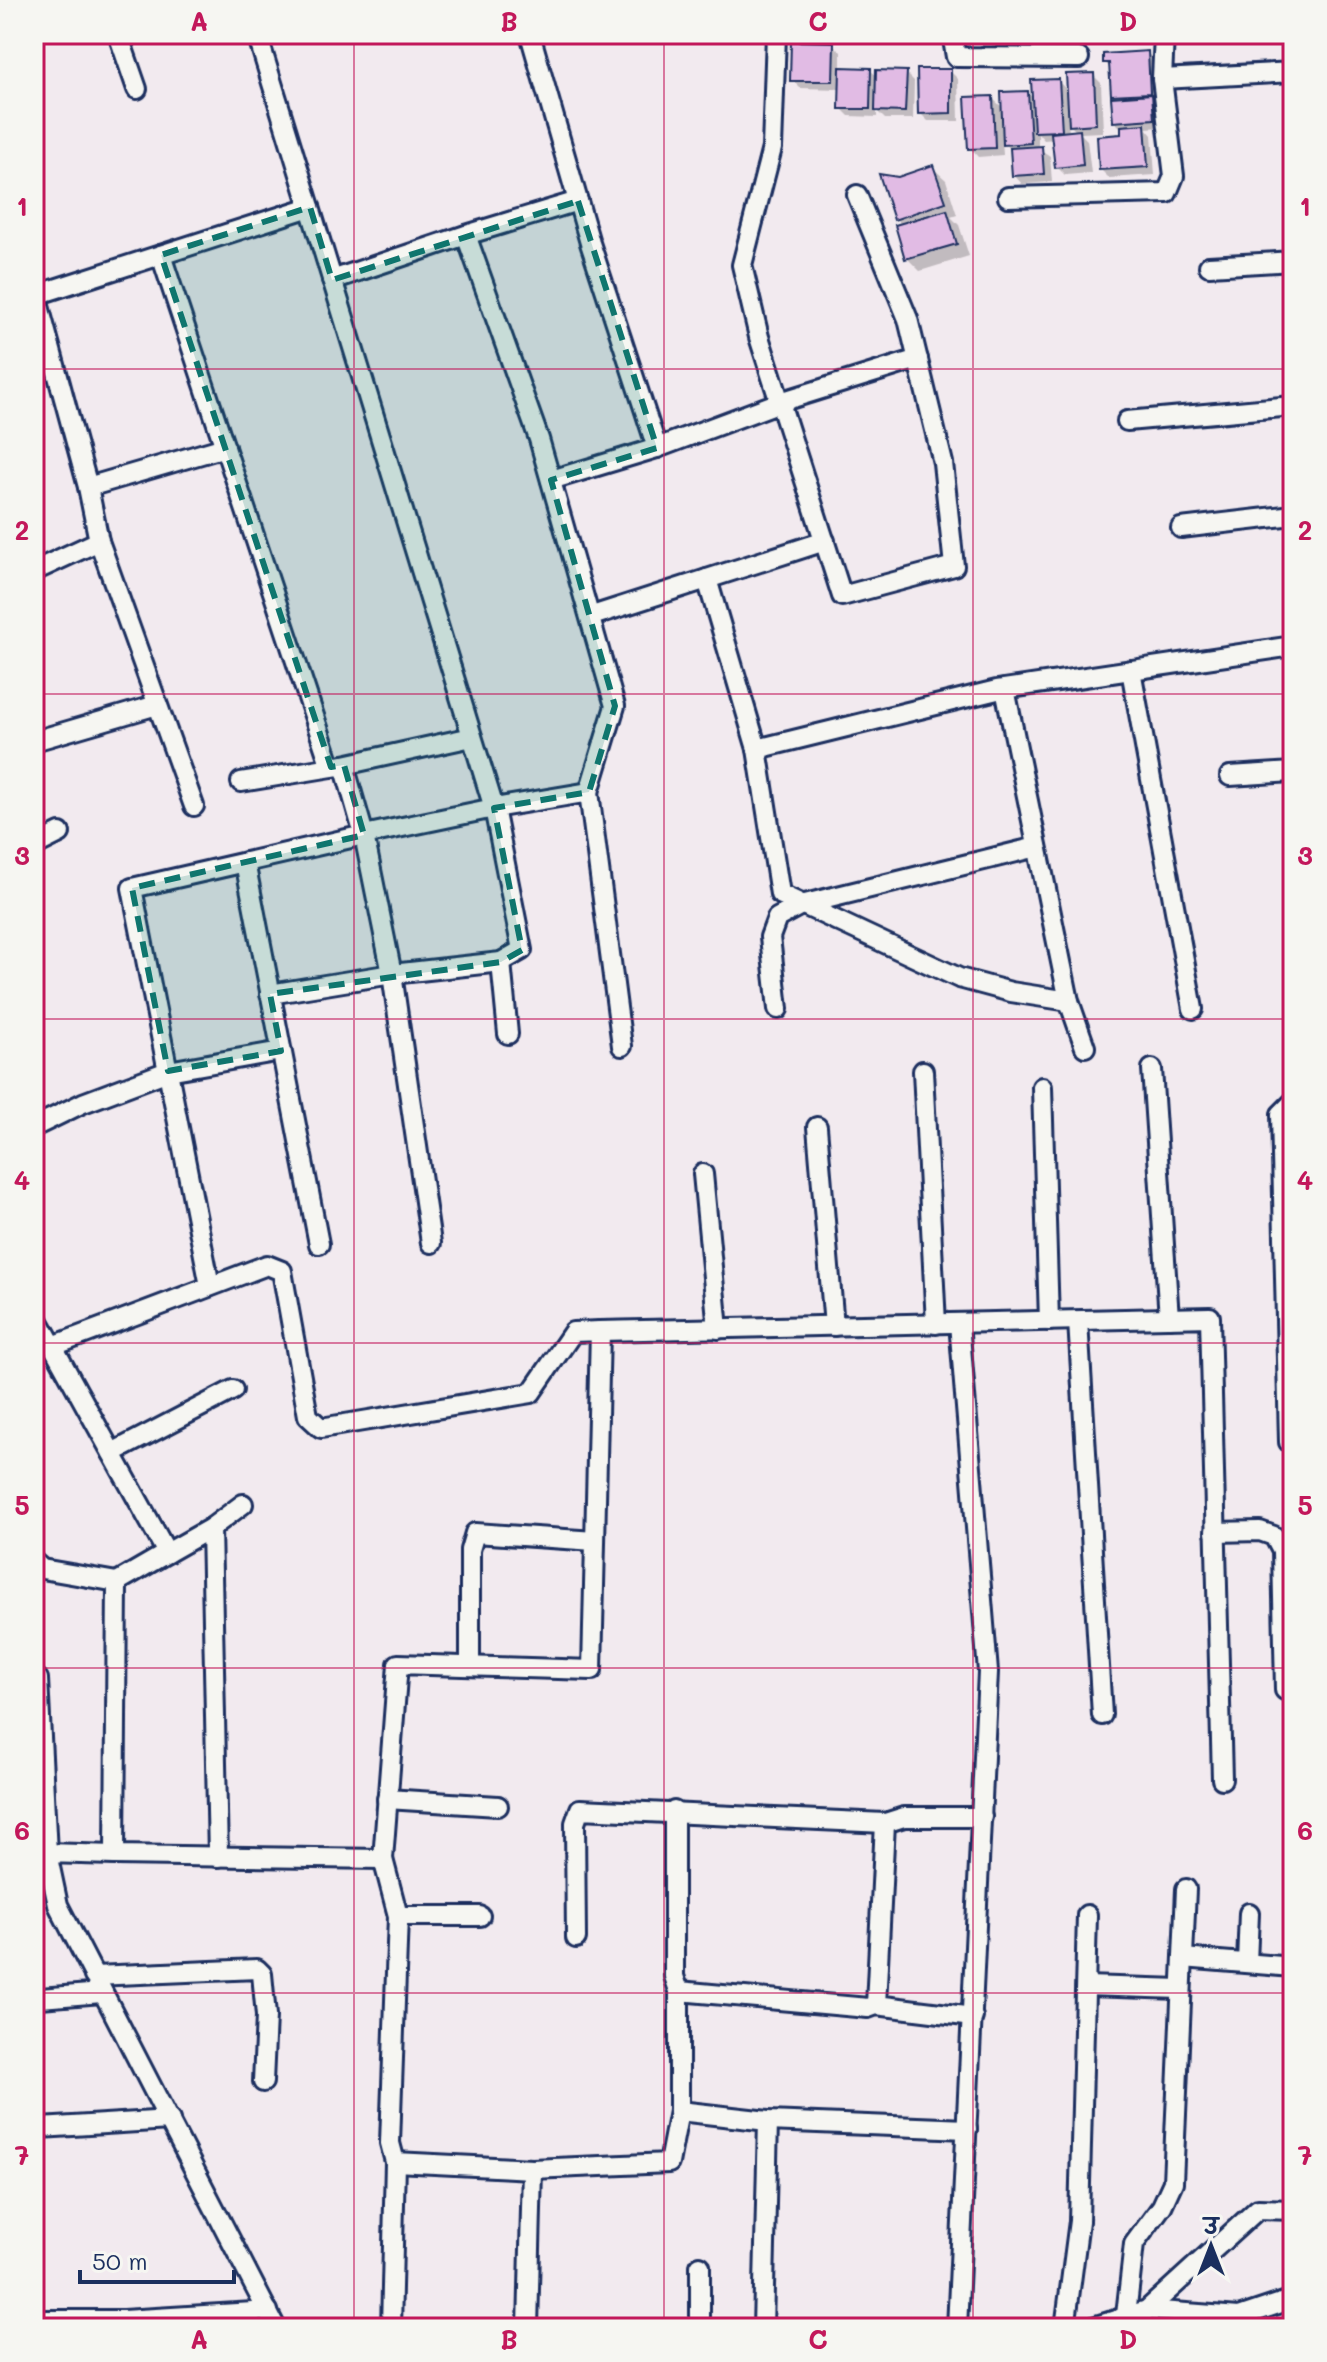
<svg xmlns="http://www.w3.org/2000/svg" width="1327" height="2362" viewBox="0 0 1327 2362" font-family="Mali,'Playpen Sans Deva',sans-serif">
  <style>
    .shadow { fill: #0003; fill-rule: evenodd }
    .building { fill: #e1bbe4; stroke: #1b2f5e; stroke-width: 2 }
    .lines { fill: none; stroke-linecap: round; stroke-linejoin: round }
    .street-casing { stroke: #1b2f5e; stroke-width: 24 }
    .street { stroke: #f6f6f2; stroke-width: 18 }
    .marked { fill: #0f766e; fill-opacity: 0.2; stroke: #0f766e; stroke-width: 6; stroke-dasharray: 16 10; stroke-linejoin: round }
    .grid { fill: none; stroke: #c2185b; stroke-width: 2; stroke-opacity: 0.55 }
    .neatline { fill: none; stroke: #c2185b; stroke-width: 3 }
    .grid-label { font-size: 26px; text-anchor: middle; font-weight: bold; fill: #c2185b }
  </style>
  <rect width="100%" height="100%" fill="#f2eaef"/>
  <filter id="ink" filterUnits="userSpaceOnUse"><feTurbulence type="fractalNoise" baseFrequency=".0125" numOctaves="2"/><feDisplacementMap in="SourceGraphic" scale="16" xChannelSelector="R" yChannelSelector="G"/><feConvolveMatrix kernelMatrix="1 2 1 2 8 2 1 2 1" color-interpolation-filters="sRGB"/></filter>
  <g filter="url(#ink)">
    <!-- shadow -->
    <g class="shadow">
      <polygon points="798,34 841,34 841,37 802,38"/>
      <polygon points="985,34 1026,34 1027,43 993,46"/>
      <polygon points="833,44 841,52 841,69 870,70 878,77 906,73 914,81 913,119 885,119 877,111 877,117 849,116 841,108 842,89 800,88 792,80"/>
      <polygon points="1147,53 1156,61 1162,127 1146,128 1152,135 1155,175 1109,178 1101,170 1124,136 1123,130 1115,122 1118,99 1113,94 1112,69 1105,63"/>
      <polygon points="950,71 958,79 959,121 928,121 920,113"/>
      <path d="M1093 75 1101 83 1103 132 1080 133 1087 140 1091 173 1065 175 1057 167 1054 139 1044 140 1038 133V148L1050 156 1052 182 1022 184 1014 175 1012 151 1002 140 1003 155 978 157 970 148 992 98 1004 109 1028 93 1034 100 1058 81 1069 92ZM1068 123 1077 132 1069 133Z"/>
      <polygon points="933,168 946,180 957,215 951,217 959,225 969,256 920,271 907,258 902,225 895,218 898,179"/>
    </g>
    <!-- building -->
    <g class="building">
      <polygon points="983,34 1020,34 1020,36 983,39"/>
      <polygon points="791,41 834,42 833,81 790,81"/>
      <polygon points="1148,51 1150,93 1111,95 1109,63 1103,63 1103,54"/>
      <polygon points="840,67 871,68 870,109 839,109"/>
      <polygon points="917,69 951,69 951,113 918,114"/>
      <polygon points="876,70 907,71 905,112 875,111"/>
      <polygon points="1094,73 1096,124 1069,126 1066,74"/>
      <polygon points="1059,79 1062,131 1034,132 1031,80"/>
      <polygon points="1028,91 1031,143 1003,145 1001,92"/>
      <polygon points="1152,94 1154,119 1113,122 1111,97"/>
      <polygon points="993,96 995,148 968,149 965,97"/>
      <polygon points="1145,124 1148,167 1099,170 1097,136 1121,134 1121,126"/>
      <polygon points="1080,130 1083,165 1055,168 1051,133"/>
      <polygon points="1042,146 1044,174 1012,176 1010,148"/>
      <polygon points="933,165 946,202 894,220 879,174 898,177"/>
      <polygon points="947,210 957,244 905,259 895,225"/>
    </g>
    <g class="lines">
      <defs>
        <g id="street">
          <polyline points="118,34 137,89"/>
          <polyline points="257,34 494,808 589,792 622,1046"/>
          <polyline points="530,34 590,243 657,448 780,402 918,359"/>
          <polyline points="776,34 772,148 742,265 759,337 842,596 954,566 943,463 908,319 857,195"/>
          <polyline points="952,34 956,57 1079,58"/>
          <polyline points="1164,34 1162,79 1293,72"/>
          <polyline points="1008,197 1167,193 1174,176 1162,79"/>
          <polyline points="466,235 578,201"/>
          <polyline points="161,255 331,767"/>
          <polyline points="1209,266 1293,261"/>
          <polyline points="332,280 466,235 539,439 615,706 589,792"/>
          <polyline points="1127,421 1293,406"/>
          <polyline points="551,480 657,448"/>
          <polyline points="88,487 225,447"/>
          <polyline points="1181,528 1293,515"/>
          <polyline points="34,571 99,541"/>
          <polyline points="707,579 757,749 997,690 1293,646"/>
          <polyline points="592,616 825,541"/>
          <polyline points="1131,670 1193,1009"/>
          <polyline points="34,741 157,705"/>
          <polyline points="757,749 780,894 959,978 1011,992 1069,1001 1005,689"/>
          <polyline points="344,765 472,737"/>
          <polyline points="1230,776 1293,772"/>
          <polyline points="194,806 99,541 88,487 36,295 310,207"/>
          <polyline points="34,846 60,833"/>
          <polyline points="245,862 319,1244"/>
          <polyline points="501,962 508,1034"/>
          <polyline points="270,994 392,974 501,962 522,950 494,808 364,835 392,974 431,1243"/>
          <polyline points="1069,1001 1085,1047"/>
          <polyline points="778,1009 770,937 777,918 801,905 1037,847"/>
          <polyline points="1152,1069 1169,1318"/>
          <polyline points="923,1071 936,1324"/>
          <polyline points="1042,1087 1049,1321"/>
          <polyline points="34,1127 83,1103 168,1071 281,1051"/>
          <polyline points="817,1127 834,1326"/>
          <polyline points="703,1174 718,1329"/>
          <polyline points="210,1286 132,888 364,835 344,765 241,782"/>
          <polyline points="34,1312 167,1553 117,1582 115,1855 383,1859 398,1664 592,1670 600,1331 573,1332 531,1393 321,1428 308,1416 282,1271 267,1265 53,1346"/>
          <polyline points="1078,1321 1102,1715"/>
          <polyline points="600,1331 1210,1317 1222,1779"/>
          <polyline points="1289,1442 1281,1114 1293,1102"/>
          <polyline points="112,1453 233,1390"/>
          <polyline points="211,1528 243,1504"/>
          <polyline points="1215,1532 1260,1531 1274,1536 1282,1551 1285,1690"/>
          <polyline points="167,1553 211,1528 218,1857"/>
          <polyline points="34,1562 42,1569 117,1582"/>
          <polyline points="470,1666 470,1550 475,1533 595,1541"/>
          <polyline points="34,1676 38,1679 47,1853 34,1853"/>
          <polyline points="387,1799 498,1806"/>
          <polyline points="115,1855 47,1853 58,1905 276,2328"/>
          <polyline points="383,1859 398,1916 390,2143 395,2162 391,2328"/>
          <polyline points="398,1916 480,1916"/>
          <polyline points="576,1938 575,1823 580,1809 885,1823 904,1817 982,1817"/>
          <polyline points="1183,1958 1293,1967"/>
          <polyline points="1247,1963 1249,1913"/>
          <polyline points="94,1976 257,1969 262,1974 266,2016 263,2082"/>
          <polyline points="1086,1986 1181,1989"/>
          <polyline points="679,1991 868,2008 876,2005 973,2017"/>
          <polyline points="40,1998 102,1993"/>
          <polyline points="876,2005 885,1823"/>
          <polyline points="679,2111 768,2121 967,2129"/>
          <polyline points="40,2128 170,2120"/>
          <polyline points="395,2162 532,2169 669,2163 679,2111 679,1991 674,1976 674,1811"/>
          <polyline points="700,2266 700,2328"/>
          <polyline points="1147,2310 1239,2317 1238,2328"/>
          <polyline points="1126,2315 1134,2244 1162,2206 1173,2182 1186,1889"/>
          <polyline points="1239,2317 1293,2299"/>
          <polyline points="34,2320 123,2320 268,2311"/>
          <polyline points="528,2328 532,2169"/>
          <polyline points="763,2328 768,2121"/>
          <polyline points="957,2328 988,1672 959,1323"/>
          <polyline points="1065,2328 1079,2221 1087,1915"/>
          <polyline points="1090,2328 1147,2310 1258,2209 1293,2210"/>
        </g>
      </defs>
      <!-- street casing -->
      <use href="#street" class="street-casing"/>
      <!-- street -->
      <use href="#street" class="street"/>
    </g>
  </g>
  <!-- marked area -->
  <path class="marked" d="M578 201 657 448 551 480 615 706 589 792 494 808 522 950 501 962 270 994 281 1051 168 1071 132 888 364 835 344 765 331 767 161 255 310 207 332 280Z"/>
  <!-- grid -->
  <path class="grid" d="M354 34V2328M664 34V2328M973 34V2328M34 369H1293M34 694H1293M34 1019H1293M34 1343H1293M34 1668H1293M34 1993H1293"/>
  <!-- margin -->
  <rect width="1327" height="2362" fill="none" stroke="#f6f6f2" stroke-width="88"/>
  <!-- north arrow -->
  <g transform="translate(1211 2246)" stroke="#f6f6f2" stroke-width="6" paint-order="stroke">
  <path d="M0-6L14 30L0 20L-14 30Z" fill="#1b2f5e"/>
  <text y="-12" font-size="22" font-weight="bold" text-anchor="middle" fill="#1b2f5e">उ</text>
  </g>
  <!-- scale -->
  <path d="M80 2270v12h154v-12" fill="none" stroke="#1b2f5e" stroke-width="4"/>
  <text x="92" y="2270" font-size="24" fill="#1b2f5e" stroke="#f6f6f2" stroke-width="6" paint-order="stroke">50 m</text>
  <rect x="44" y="44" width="1239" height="2274" class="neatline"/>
  <g class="grid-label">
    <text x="199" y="31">A</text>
    <text x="509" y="31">B</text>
    <text x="818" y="31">C</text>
    <text x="1128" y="31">D</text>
    <text x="22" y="216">1</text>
    <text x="1305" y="216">1</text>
    <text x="22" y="540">2</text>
    <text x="1305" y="540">2</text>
    <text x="22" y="865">3</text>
    <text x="1305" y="865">3</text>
    <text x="22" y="1190">4</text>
    <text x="1305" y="1190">4</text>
    <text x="22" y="1515">5</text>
    <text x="1305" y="1515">5</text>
    <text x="22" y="1840">6</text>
    <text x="1305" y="1840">6</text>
    <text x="22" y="2165">7</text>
    <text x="1305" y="2165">7</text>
    <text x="199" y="2349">A</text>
    <text x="509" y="2349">B</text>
    <text x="818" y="2349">C</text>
    <text x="1128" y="2349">D</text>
  </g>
</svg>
